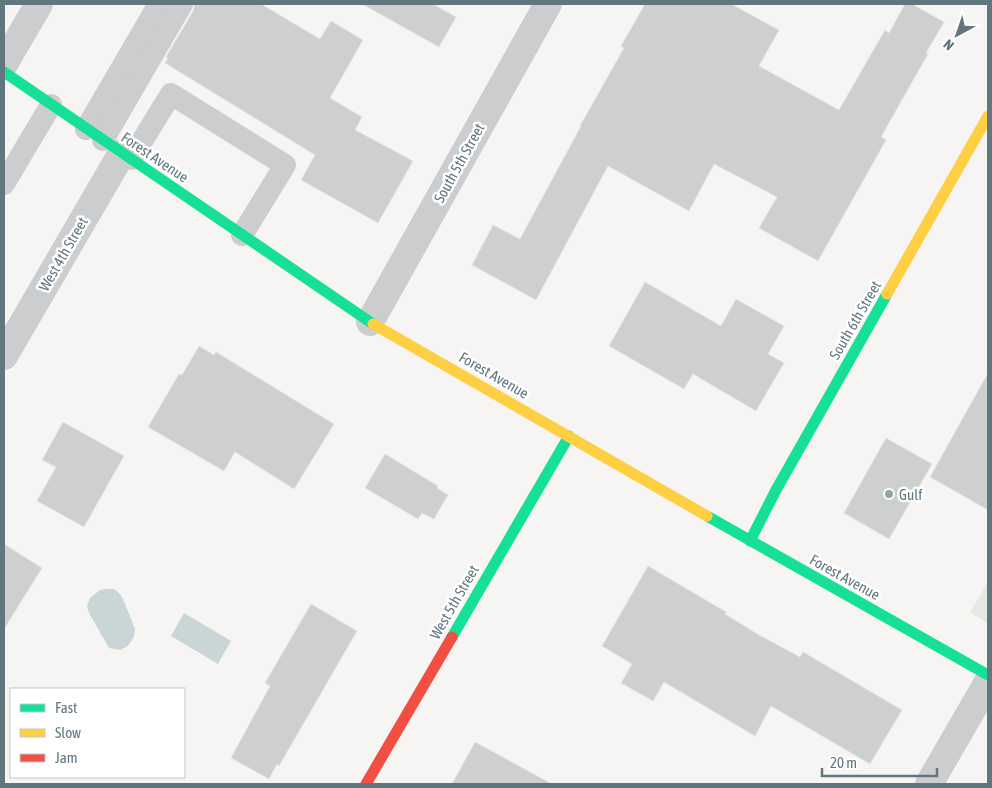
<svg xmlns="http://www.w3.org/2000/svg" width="992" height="788" viewBox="0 0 992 788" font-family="'Asap Condensed',sans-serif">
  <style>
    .green { fill: #e6e8e2 }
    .water { fill: #cad6d6 }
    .building { fill: #ced0d0; stroke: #e5e4e4 }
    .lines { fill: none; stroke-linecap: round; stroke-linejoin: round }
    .lane { stroke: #cccdce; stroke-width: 22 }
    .street { stroke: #cccdce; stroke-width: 28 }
    .fast { stroke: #16e098; stroke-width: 11 }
    .slow { stroke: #ffcf43; stroke-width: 11 }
    .jam { stroke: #f24e42; stroke-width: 11 }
    .poi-dot { fill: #94a3a9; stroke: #fff; stroke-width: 2 }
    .labels { text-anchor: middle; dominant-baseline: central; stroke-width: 5; stroke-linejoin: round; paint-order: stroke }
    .street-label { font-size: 15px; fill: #607780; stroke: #fff }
    .poi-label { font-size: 15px; fill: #607780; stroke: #fff; text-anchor: start }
  </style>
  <rect width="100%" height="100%" fill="#f6f5f4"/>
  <!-- green -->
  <polygon class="green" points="988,582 988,623 970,612"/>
  <!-- water -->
  <g class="water">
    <polygon points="106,589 114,589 119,593 123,599 135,629 134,636 130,643 126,647 120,650 109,648 89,613 87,606 90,598 100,590"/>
    <polygon points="184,613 231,641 218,664 171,636"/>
  </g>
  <!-- building -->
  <g class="building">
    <polygon points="195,4 261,4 320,39 331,21 363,40 330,98 362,117 355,130 413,161 378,223 301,180 315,155 165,63 168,58 166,57 193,11"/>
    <polygon points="362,4 433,4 456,17 439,47"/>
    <polygon points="645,4 731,4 779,30 759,66 839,110 885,30 889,33 905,4 912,4 944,22 926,53 928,54 881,137 886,140 818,261 759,228 777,197 714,164 689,211 608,166 536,300 472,265 493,225 520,239 581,126 580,126 624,48 621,46"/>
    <polygon points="645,282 721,326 736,299 784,326 768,354 784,363 756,411 693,374 684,389 609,346"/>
    <polygon points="199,346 214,355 216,352 334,424 294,489 235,452 224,471 148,427 179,374 182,375"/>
    <polygon points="988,373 988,510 930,477"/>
    <polygon points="63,422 124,456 84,527 37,501 56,467 42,460"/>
    <polygon points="886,438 932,464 889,539 844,513"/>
    <polygon points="385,454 438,486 437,488 448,495 434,519 422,513 418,519 365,488"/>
    <polygon points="4,544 42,568 4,629"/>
    <polygon points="648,566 726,612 725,614 759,635 800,657 803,652 902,710 870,764 771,706 755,736 664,682 653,701 621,683 632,664 602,646"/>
    <polygon points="311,604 357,631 279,766 277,764 269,779 231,758 270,686 265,683"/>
    <polygon points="475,742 552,784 452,784"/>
  </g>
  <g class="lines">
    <!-- lane -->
    <g class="lane">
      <polyline points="86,129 159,4"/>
      <polyline points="103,140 182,4"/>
      <polyline points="131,159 171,94 285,165 242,235"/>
      <polyline points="4,184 51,105"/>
    </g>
    <!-- street -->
    <g class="street">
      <polyline points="4,64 39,4"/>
      <polyline points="370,322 548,4"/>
      <polyline points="4,356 122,153"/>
      <polyline points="929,784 988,682"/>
    </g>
    <!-- fast -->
    <g class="fast">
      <polyline points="4,72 373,324"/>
      <polyline points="707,516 988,675"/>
      <polyline points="750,541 776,490 887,294"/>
      <polyline points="452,637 569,436"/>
    </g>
    <!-- slow -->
    <g class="slow">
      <polyline points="887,294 988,116"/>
      <polyline points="373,324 707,516"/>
    </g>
    <!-- jam -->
    <polyline class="jam" points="366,784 452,637"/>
  </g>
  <!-- markers -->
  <circle class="poi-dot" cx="889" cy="494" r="5"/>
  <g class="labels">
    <!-- street labels -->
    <g class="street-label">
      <text transform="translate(155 157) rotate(34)">Forest Avenue</text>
      <text transform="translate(459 163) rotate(-61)">South 5th Street</text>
      <text transform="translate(63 254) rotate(-60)">West 4th Street</text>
      <text transform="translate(855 320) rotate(-60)">South 6th Street</text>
      <text transform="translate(494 375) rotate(30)">Forest Avenue</text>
      <text transform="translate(845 577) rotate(29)">Forest Avenue</text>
      <text transform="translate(454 602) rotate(-60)">West 5th Street</text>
    </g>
    <!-- poi labels -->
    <g class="poi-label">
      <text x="899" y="494">Gulf</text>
    </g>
  </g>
  <!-- border -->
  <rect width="992" height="788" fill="none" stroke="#607780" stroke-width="10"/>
  <!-- legend -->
  <rect x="10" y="688" width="175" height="90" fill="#ffffff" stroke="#bfc9cc"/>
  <rect x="20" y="704" width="25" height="8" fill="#16e098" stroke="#bfc9cc"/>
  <text x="55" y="713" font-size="15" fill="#607780">Fast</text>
  <rect x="20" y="729" width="25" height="8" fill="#ffcf43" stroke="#bfc9cc"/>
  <text x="55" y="738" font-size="15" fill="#607780">Slow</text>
  <rect x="20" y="754" width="25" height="8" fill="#f24e42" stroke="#bfc9cc"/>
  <text x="55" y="763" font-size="15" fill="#607780">Jam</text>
  <!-- north arrow -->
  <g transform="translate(957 35) rotate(220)" stroke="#ffffff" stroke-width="4" paint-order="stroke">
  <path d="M0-4L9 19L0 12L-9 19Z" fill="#607780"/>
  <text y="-8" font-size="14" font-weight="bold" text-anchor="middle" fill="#607780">N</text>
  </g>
  <!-- scale -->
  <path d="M822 768v8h115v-8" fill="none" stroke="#607780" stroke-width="2.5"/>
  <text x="830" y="768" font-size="15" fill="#607780" stroke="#ffffff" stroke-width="4" paint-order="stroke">20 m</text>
</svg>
